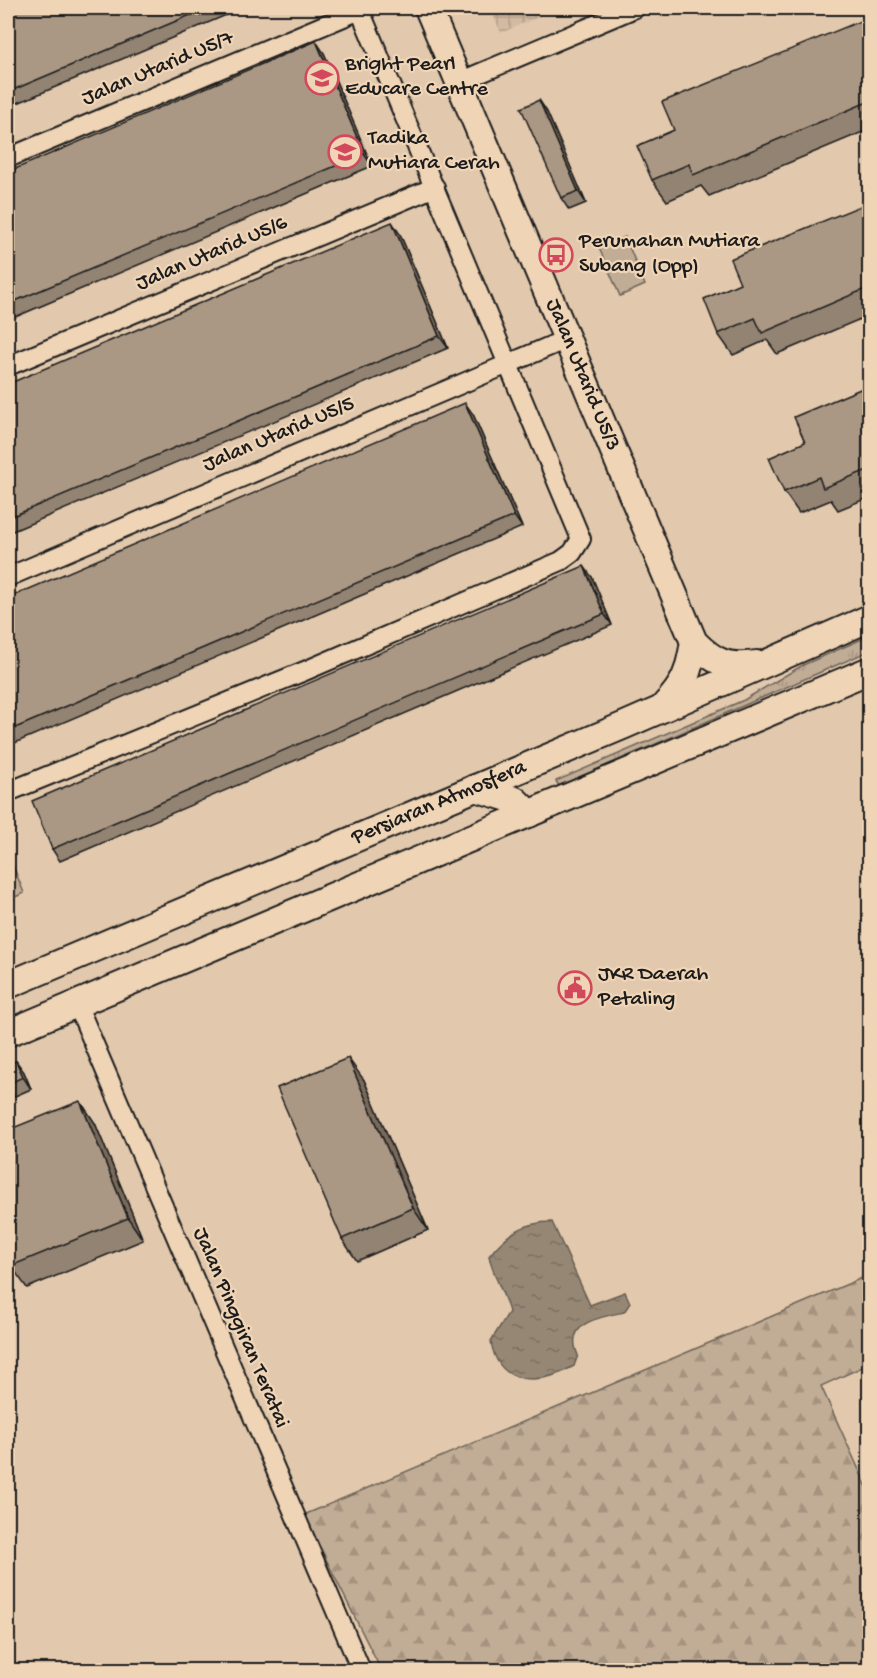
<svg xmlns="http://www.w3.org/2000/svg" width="877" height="1678" viewBox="0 0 877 1678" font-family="'Gochi Hand',sans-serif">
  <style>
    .industrial { fill: url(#industrial-grid) }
    .grass { fill: url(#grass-tufts); stroke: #6e6458; stroke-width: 1.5 }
    .forest { fill: url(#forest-firs); stroke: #6e6458; stroke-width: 1.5 }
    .park { fill: url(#park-dots); stroke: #6e6458; stroke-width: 1.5 }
    .pitch { fill: #c1ac95; stroke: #6e6458; stroke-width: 1.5 }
    .water { fill: url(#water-ripples); stroke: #655c51; stroke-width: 1.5 }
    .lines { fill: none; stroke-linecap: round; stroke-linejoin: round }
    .street-casing { stroke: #1c1c1c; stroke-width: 22 }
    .secondary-casing { stroke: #1c1c1c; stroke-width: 30 }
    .street { stroke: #efd4b6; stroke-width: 18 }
    .secondary { stroke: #efd4b6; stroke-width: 26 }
    .wall { fill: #938372; stroke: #1c1c1c; stroke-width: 1.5 }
    .shaded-wall { fill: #786a5c; stroke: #1c1c1c; stroke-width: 1.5 }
    .building { fill: #ab9884; stroke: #1c1c1c; stroke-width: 1.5 }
    .labels { text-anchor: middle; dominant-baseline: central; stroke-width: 4.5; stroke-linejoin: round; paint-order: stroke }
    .poi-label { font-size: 22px; fill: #1c1c1c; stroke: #efd4b6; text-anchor: start }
    .street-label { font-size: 22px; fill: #1c1c1c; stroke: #efd4b6 }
  </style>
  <defs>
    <pattern id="industrial-grid" width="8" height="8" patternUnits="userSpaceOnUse" patternTransform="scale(1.5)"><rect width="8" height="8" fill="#d2baa1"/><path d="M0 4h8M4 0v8" fill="none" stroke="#b49f8a"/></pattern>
    <pattern id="grass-tufts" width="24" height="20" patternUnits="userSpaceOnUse" patternTransform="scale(1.5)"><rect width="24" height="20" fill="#c1ac95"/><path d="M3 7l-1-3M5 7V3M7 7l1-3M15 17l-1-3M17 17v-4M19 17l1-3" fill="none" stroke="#a59380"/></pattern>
    <pattern id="forest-firs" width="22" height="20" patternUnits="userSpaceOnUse" patternTransform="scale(1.5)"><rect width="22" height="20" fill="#c1ac95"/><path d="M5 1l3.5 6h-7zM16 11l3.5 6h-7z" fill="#a59380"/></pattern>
    <pattern id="park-dots" width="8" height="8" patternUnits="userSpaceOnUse" patternTransform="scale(1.5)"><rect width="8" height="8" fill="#c1ac95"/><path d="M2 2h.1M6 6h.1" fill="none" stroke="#a59380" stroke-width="1.8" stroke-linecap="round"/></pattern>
    <pattern id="water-ripples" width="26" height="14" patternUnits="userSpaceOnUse" patternTransform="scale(1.5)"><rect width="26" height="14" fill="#968775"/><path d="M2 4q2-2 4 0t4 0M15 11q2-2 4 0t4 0" fill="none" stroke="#7a6e5f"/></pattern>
  </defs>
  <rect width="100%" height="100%" fill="#e2c9ad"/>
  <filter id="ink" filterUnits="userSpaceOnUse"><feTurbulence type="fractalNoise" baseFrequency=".0167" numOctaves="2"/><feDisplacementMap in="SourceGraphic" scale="12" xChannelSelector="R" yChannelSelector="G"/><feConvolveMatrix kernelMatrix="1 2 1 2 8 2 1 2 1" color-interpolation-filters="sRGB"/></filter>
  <g filter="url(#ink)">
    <!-- industrial -->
    <polygon class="industrial" points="490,8 559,8 501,33"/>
    <!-- grass -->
    <polygon class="grass" points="869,636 869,651 559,786 556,781 744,700 803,665"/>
    <!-- forest -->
    <polygon class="forest" points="869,1275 869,1364 821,1386 869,1492 869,1670 381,1670 304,1515"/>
    <!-- park -->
    <polygon class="park" points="8,853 24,893 8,900"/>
    <!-- pitch -->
    <polygon class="pitch" points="625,237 645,285 620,296 599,248"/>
    <!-- water -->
    <path class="water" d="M552 1222 590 1305 625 1292 630 1303 624 1312C601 1317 563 1322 578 1355L574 1366C541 1385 498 1388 491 1341L509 1312C504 1292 493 1276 489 1256 506 1234 524 1222 552 1222Z"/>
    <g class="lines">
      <defs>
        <g id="street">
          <polyline points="459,82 635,8"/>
          <polyline points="8,158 360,10"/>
          <polyline points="8,366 435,187"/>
          <polyline points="8,577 569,338"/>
          <polyline points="8,792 307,670 561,561 572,553 581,539 359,8"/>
          <polyline points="77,1004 361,1670"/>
        </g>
        <g id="secondary">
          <path id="s1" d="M428 8 694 642C715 663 727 668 757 664"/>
          <path d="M665 705C686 683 689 671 694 642"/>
          <polyline points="475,788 515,800 529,814"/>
          <path id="s2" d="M8 985 625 725 870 618"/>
          <polyline points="8,1033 870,670"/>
        </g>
      </defs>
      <!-- street casing -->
      <use href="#street" class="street-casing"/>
      <!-- secondary casing -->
      <use href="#secondary" class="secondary-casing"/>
      <!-- street -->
      <use href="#street" class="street"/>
      <!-- secondary -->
      <use href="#secondary" class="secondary"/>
    </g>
    <!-- wall -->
    <g class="wall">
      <polygon points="8,8 243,8 8,107"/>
      <polygon points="870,17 870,129 709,196 701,186 667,201 652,180 674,130"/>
      <polygon points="324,53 372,166 8,320 8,172"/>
      <polygon points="539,100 547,112 586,203 569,210 561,198"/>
      <polygon points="870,202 870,315 777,354 767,340 733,355 718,334 740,283"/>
      <polygon points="400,234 448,348 8,533 8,384"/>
      <polygon points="870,385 870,497 838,510 831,500 799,513 784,492 805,442"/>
      <polygon points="473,414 522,527 10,745 8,741 8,598"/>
      <polygon points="592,577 612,625 60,861 52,849"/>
      <polygon points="16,1061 24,1072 31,1089 8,1099 8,1064"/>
      <polygon points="364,1080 428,1230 357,1261 342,1239"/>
      <polygon points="80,1101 95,1123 143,1240 27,1288 11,1266"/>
    </g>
    <!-- shaded-wall -->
    <g class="shaded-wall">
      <polygon points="316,41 324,53 372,166 364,154"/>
      <polygon points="539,100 547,112 586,203 578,191"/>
      <polygon points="392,222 400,234 448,348 439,336"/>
      <polygon points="465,403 473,414 522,527 514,516"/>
      <polygon points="584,566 592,577 612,625 604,614"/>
      <polygon points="348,1058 364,1080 428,1230 413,1208"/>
      <polygon points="16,1061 24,1072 31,1089 23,1077"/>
      <polygon points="80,1101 95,1123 143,1240 128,1218"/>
    </g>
    <!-- building -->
    <g class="building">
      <polygon points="8,8 207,8 8,92"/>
      <polygon points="870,17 870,101 693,175 689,164 652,180 637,146 674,130 662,102"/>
      <polygon points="316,41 364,154 8,304 8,172"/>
      <polygon points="539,100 578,191 561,198 521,108"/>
      <polygon points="870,202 870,287 762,333 755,318 718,334 704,299 740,283 730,259"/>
      <polygon points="392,222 439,336 8,518 8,384"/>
      <polygon points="870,385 870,469 823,488 819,477 784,492 769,458 805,442 794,417"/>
      <polygon points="465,403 514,516 8,731 8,598"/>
      <polygon points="584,566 604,614 52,849 32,801"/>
      <polygon points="348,1058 413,1208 342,1239 277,1088"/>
      <polygon points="16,1061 23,1077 8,1084 8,1064"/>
      <polygon points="80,1101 128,1218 11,1266 8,1256 8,1130"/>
    </g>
  </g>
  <!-- icons -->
  <defs>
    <symbol id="school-ring" viewBox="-11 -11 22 22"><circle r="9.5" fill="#efd4b6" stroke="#d1495b" stroke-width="1.5"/><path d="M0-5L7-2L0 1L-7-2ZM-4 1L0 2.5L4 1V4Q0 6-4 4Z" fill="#d1495b"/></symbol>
    <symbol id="bus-ring" viewBox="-11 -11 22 22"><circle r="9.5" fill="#efd4b6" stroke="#d1495b" stroke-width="1.5"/><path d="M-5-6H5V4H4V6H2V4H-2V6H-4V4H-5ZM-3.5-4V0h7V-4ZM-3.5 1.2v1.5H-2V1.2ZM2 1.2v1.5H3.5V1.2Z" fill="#d1495b"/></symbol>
    <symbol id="civic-ring" viewBox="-11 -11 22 22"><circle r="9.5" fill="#efd4b6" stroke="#d1495b" stroke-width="1.5"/><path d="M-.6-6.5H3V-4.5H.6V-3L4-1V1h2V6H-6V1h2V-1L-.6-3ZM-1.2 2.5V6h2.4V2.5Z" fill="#d1495b"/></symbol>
  </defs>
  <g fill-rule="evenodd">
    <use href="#school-ring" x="303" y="59" width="38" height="38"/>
    <use href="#school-ring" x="326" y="133" width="38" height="38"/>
    <use href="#bus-ring" x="537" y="236" width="38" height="38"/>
    <use href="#civic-ring" x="556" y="969" width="38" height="38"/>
  </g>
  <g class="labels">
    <!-- poi labels -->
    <g class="poi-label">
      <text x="345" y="65">Bright Pearl<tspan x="345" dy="25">Educare Centre</tspan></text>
      <text x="368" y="139">Tadika<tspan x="368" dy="25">Mutiara Cerah</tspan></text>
      <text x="579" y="242">Perumahan Mutiara<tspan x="579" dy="25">Subang (Opp)</tspan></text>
      <text x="598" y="975">JKR Daerah<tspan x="598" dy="25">Petaling</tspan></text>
    </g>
    <!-- street labels -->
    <g class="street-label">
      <text transform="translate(158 69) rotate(-23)">Jalan Utarid U5/7</text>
      <text transform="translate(212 254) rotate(-23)">Jalan Utarid U5/6</text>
      <text stroke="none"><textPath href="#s1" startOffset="398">Jalan Utarid U5/3</textPath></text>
      <text transform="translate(279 435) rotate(-23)">Jalan Utarid U5/5</text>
      <text stroke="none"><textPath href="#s2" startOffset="468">Persiaran Atmosfera</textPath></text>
      <text transform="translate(240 1328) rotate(67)">Jalan Pinggiran Teratai</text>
    </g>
  </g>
  <!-- margin -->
  <rect width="877" height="1678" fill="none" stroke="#efd4b6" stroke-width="30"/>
  <rect x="15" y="15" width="847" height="1648" fill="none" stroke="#1c1c1c" stroke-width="2" filter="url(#ink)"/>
</svg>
